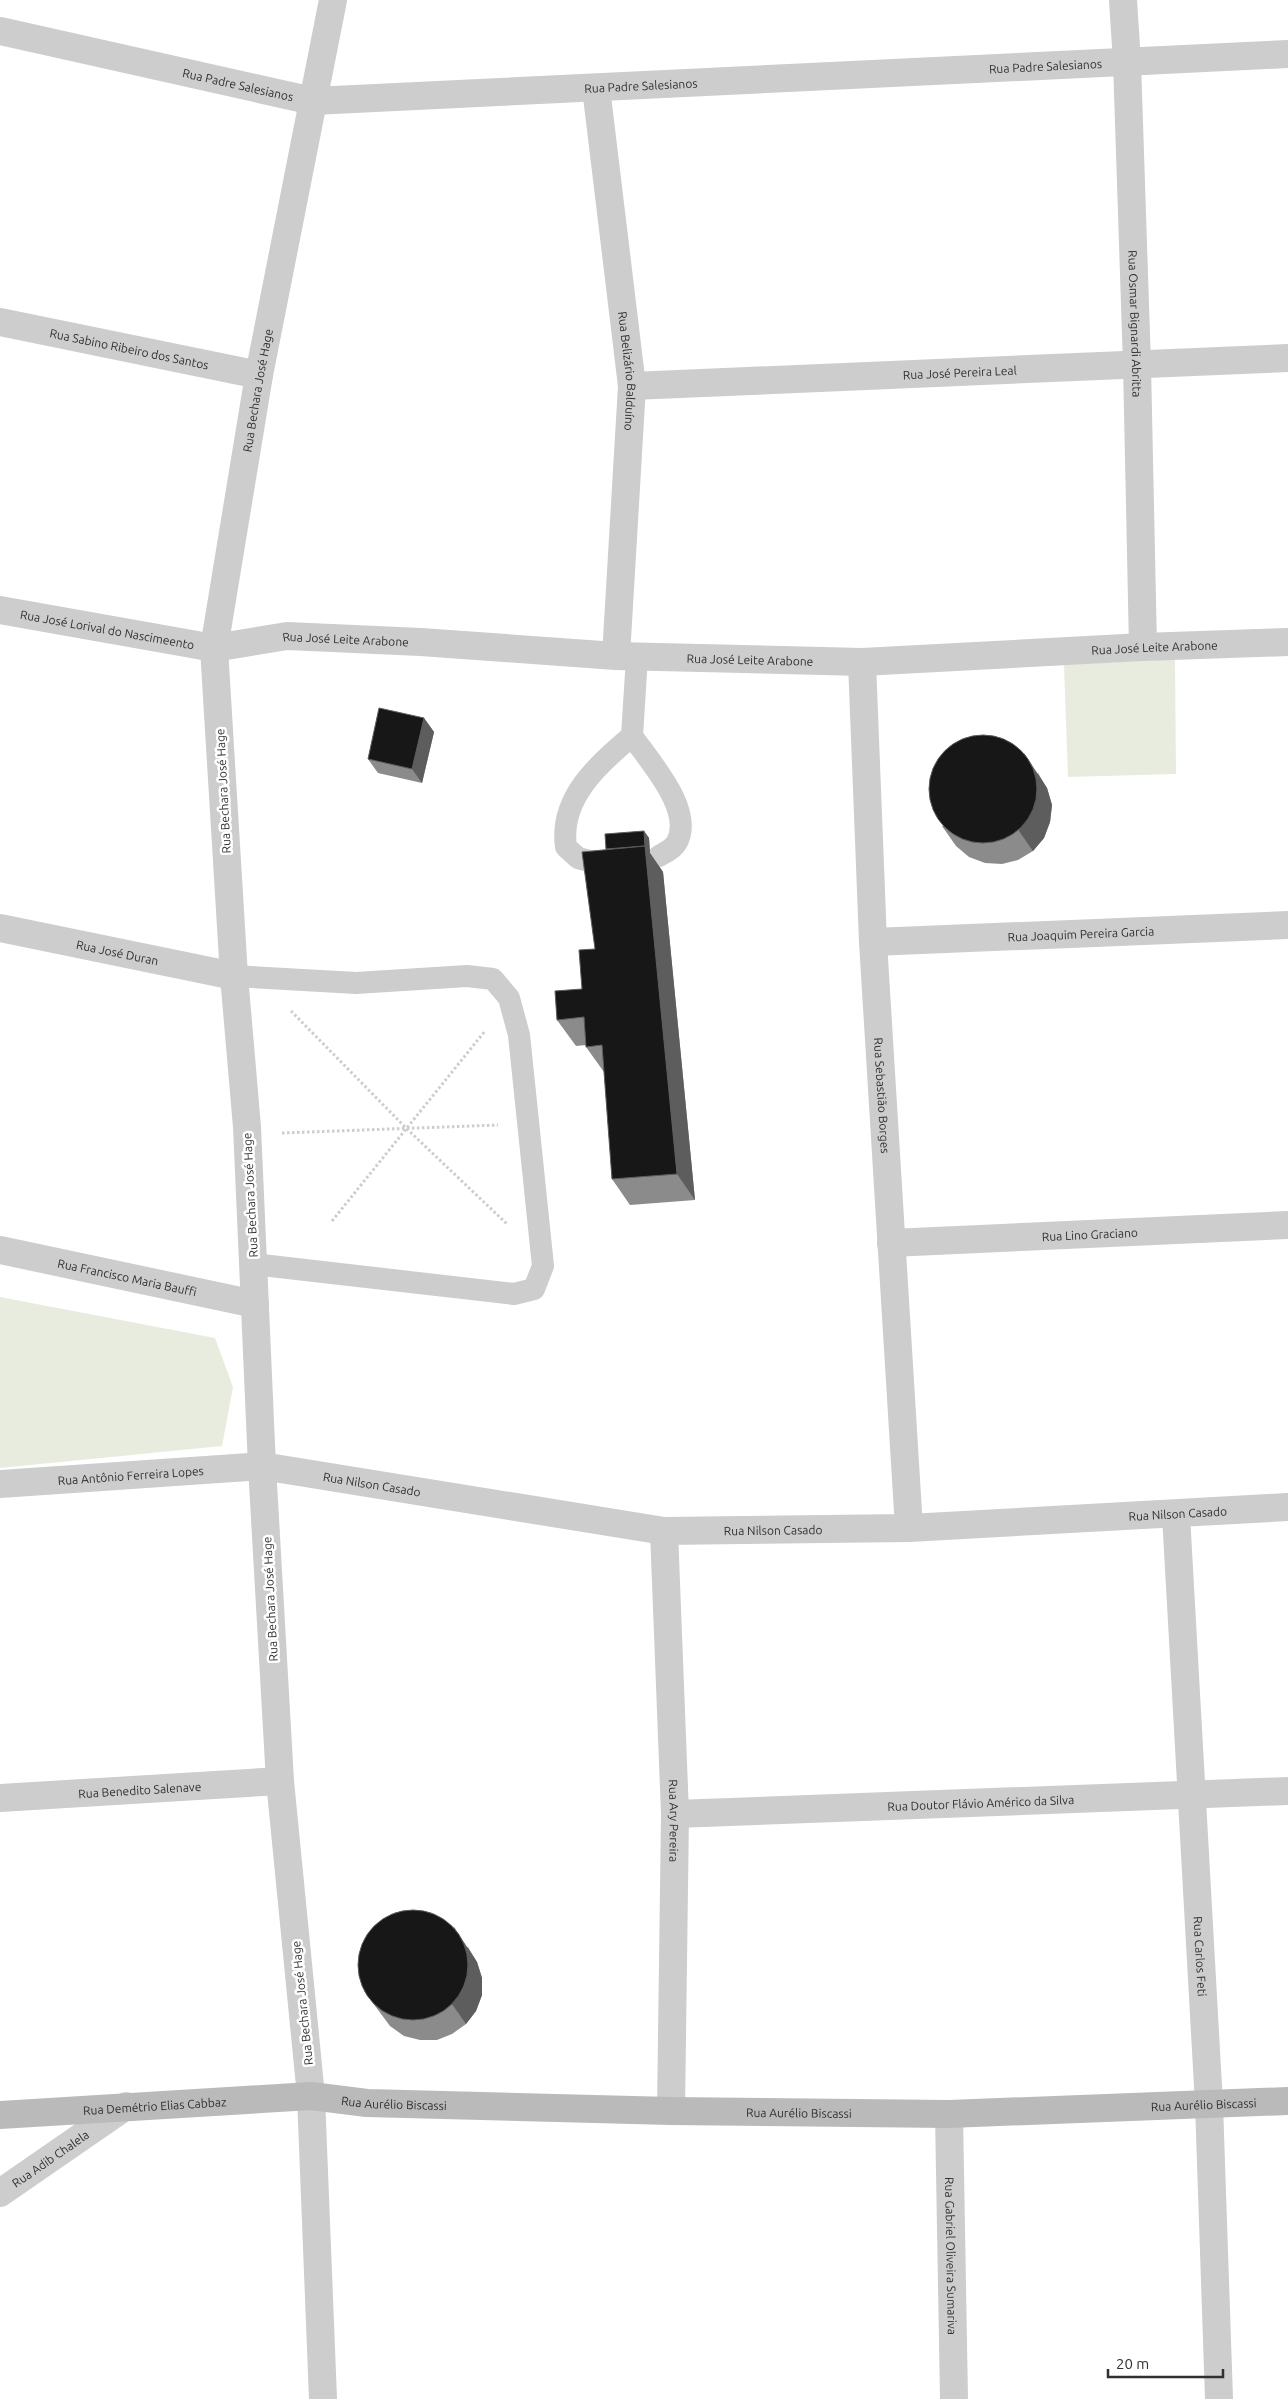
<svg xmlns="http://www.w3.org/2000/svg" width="1288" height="2399" viewBox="0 0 1288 2399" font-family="Ubuntu,sans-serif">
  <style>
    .green { fill: #e7ecde }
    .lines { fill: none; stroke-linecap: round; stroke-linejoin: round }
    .path { stroke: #cdcdcd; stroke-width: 3; stroke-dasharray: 2.5 2.5; stroke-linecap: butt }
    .lane { stroke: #cdcdcd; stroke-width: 22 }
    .street { stroke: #cdcdcd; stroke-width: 28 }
    .secondary { stroke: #bababa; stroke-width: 28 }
    .wall { fill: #8b8b8b }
    .shaded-wall { fill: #5d5d5d }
    .building { fill: #171717; stroke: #5d5d5d }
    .labels { text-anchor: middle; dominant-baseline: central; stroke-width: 5; stroke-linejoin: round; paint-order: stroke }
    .street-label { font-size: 12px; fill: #303030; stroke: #fff }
  </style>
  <rect width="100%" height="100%" fill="#fff"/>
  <!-- green -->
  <g class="green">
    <polygon points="1175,659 1176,774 1068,777 1064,665"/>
    <polygon points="0,1297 215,1338 233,1387 222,1446 0,1468"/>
  </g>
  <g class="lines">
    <!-- path -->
    <g class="path">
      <polyline points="291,1011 407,1129 507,1224"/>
      <polyline points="282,1133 498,1125"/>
      <polyline points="332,1221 485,1031"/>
    </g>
    <!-- lane -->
    <g class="lane">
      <path d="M632 736C650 762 694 810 677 842 674 848 665 853 659 856"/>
      <path d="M593 862 578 858 566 847C559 799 598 764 632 736L637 657"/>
      <polyline points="234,976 356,983 467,976 493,979 509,998 519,1035 543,1266 534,1289 514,1294 253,1264"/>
    </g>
    <!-- street -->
    <g class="street">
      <path id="s1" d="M1123 0 1127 62 1137 365 1143 647"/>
      <path id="s2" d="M0 31 313 101 1288 54"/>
      <path id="s3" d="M596 88 632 386 616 656"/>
      <path id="s4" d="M0 322 259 375"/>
      <path id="s5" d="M632 386 1288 358"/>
      <path id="s6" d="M0 610 214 648 287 636 421 642 616 656 862 662 1143 647 1288 642"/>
      <path id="s7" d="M862 662 873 942 909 1528"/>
      <path id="s8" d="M0 928 234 976"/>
      <path id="s9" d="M873 942 1288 925"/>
      <path id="s10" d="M891 1243 1288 1225"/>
      <path id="s11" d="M0 1250 255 1304"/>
      <path id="s12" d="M0 1484 262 1466 664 1531 909 1528 1288 1507"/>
      <path id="s13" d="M1176 1515 1209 2104 1219 2399"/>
      <path id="s14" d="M664 1531 675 1814 671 2111"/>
      <path id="s15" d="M0 1798 280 1781"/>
      <path id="s16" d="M675 1814 1288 1791"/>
      <path id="s17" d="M949 2114 954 2399"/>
      <path id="s18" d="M0 2193 126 2106"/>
      <path id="s19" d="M323 2399 311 2096 280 1781 262 1466 247 1127 234 976 214 648 259 375 333 0"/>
    </g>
    <!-- secondary -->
    <path class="secondary" id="s20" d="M0 2115 311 2096 367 2103 671 2111 949 2114 1288 2101"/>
  </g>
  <!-- wall -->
  <g class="wall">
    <polygon points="424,718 434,732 422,783 378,773 368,759"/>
    <polygon points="1038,773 1047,788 1052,805 1050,822 1044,838 1033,851 1018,860 1002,864 985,863 969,857 956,846 942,826"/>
    <polygon points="644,831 649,838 650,853 663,872 695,1200 630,1205 612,1179 604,1072 586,1047 586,1045 576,1046 557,1020 582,989 595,949 606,849"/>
    <polygon points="468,1947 477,1962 482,1978 482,1995 476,2011 466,2024 452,2034 437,2040 420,2040 404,2036 390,2026 364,1991"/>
  </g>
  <!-- shaded-wall -->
  <g class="shaded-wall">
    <polygon points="424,718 434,732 422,783 412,769"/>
    <polygon points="1024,753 1047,788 1052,805 1050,822 1044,838 1033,851 1019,831"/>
    <polygon points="644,831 649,838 650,853 663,872 695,1200 677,1174 645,846"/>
    <polygon points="454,1927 477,1962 482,1978 482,1995 476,2011 466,2024 452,2004"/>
  </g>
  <!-- building -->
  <g class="building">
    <polygon points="379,708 424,718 412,769 368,759"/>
    <circle cx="983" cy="789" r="54"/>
    <polygon points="644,831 645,846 606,849 605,834"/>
    <polygon points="645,846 677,1174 612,1179 602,1045 586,1047 584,1017 557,1020 555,991 582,989 579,950 595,949 582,852"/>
    <circle cx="413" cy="1965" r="55"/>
  </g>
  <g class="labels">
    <!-- street labels -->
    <g class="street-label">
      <text stroke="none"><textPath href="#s2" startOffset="1054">Rua Padre Salesianos</textPath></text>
      <text stroke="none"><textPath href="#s2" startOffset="244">Rua Padre Salesianos</textPath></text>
      <text stroke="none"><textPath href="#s2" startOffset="649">Rua Padre Salesianos</textPath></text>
      <text stroke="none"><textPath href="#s1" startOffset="324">Rua Osmar Bignardi Abritta</textPath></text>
      <text stroke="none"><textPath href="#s4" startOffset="132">Rua Sabino Ribeiro dos Santos</textPath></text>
      <text stroke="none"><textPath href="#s3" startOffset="285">Rua Belizário Balduíno</textPath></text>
      <text stroke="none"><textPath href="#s5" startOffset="328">Rua José Pereira Leal</textPath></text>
      <text stroke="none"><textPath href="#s19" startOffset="2016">Rua Bechara José Hage</textPath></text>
      <text stroke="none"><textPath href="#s6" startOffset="109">Rua José Lorival do Nascimeento</textPath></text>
      <text stroke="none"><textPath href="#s6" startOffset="350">Rua José Leite Arabone</textPath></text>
      <text stroke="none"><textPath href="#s6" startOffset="1160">Rua José Leite Arabone</textPath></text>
      <text stroke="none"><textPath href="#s6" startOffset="755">Rua José Leite Arabone</textPath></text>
      <text transform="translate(223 791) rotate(-93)">Rua Bechara José Hage</text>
      <text stroke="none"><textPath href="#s9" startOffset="208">Rua Joaquim Pereira Garcia</textPath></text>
      <text stroke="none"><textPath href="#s8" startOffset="120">Rua José Duran</textPath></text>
      <text stroke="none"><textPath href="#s7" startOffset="434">Rua Sebastião Borges</textPath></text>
      <text transform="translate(250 1195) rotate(-93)">Rua Bechara José Hage</text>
      <text stroke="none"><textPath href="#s10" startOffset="199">Rua Lino Graciano</textPath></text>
      <text stroke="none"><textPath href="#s11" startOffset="130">Rua Francisco Maria Bauffi</textPath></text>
      <text stroke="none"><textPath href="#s12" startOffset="131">Rua Antônio Ferreira Lopes</textPath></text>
      <text stroke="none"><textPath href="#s12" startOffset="374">Rua Nilson Casado</textPath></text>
      <text stroke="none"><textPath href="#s12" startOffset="1184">Rua Nilson Casado</textPath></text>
      <text stroke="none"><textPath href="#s12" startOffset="779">Rua Nilson Casado</textPath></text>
      <text transform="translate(270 1599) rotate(-93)">Rua Bechara José Hage</text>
      <text stroke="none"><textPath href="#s15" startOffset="140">Rua Benedito Salenave</textPath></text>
      <text stroke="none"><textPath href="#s16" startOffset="306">Rua Doutor Flávio Américo da Silva</textPath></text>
      <text stroke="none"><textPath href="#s14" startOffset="290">Rua Ary Pereira</textPath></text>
      <text stroke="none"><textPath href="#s13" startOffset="442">Rua Carlos Feti</textPath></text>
      <text transform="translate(302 2003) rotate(-96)">Rua Bechara José Hage</text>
      <text stroke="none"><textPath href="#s20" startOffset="395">Rua Aurélio Biscassi</textPath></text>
      <text stroke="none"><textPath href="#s20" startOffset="1205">Rua Aurélio Biscassi</textPath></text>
      <text stroke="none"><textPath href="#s20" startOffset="155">Rua Demétrio Elias Cabbaz</textPath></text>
      <text stroke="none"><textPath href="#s20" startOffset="800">Rua Aurélio Biscassi</textPath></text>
      <text stroke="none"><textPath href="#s18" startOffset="61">Rua Adib Chalela</textPath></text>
      <text stroke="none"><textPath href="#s17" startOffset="142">Rua Gabriel Oliveira Sumariva</textPath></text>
    </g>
  </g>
  <!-- scale -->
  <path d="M1108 2369v8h115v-8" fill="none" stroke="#303030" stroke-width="2.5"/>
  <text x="1116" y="2369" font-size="15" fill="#303030" stroke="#ffffff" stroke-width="4" paint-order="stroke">20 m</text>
</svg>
